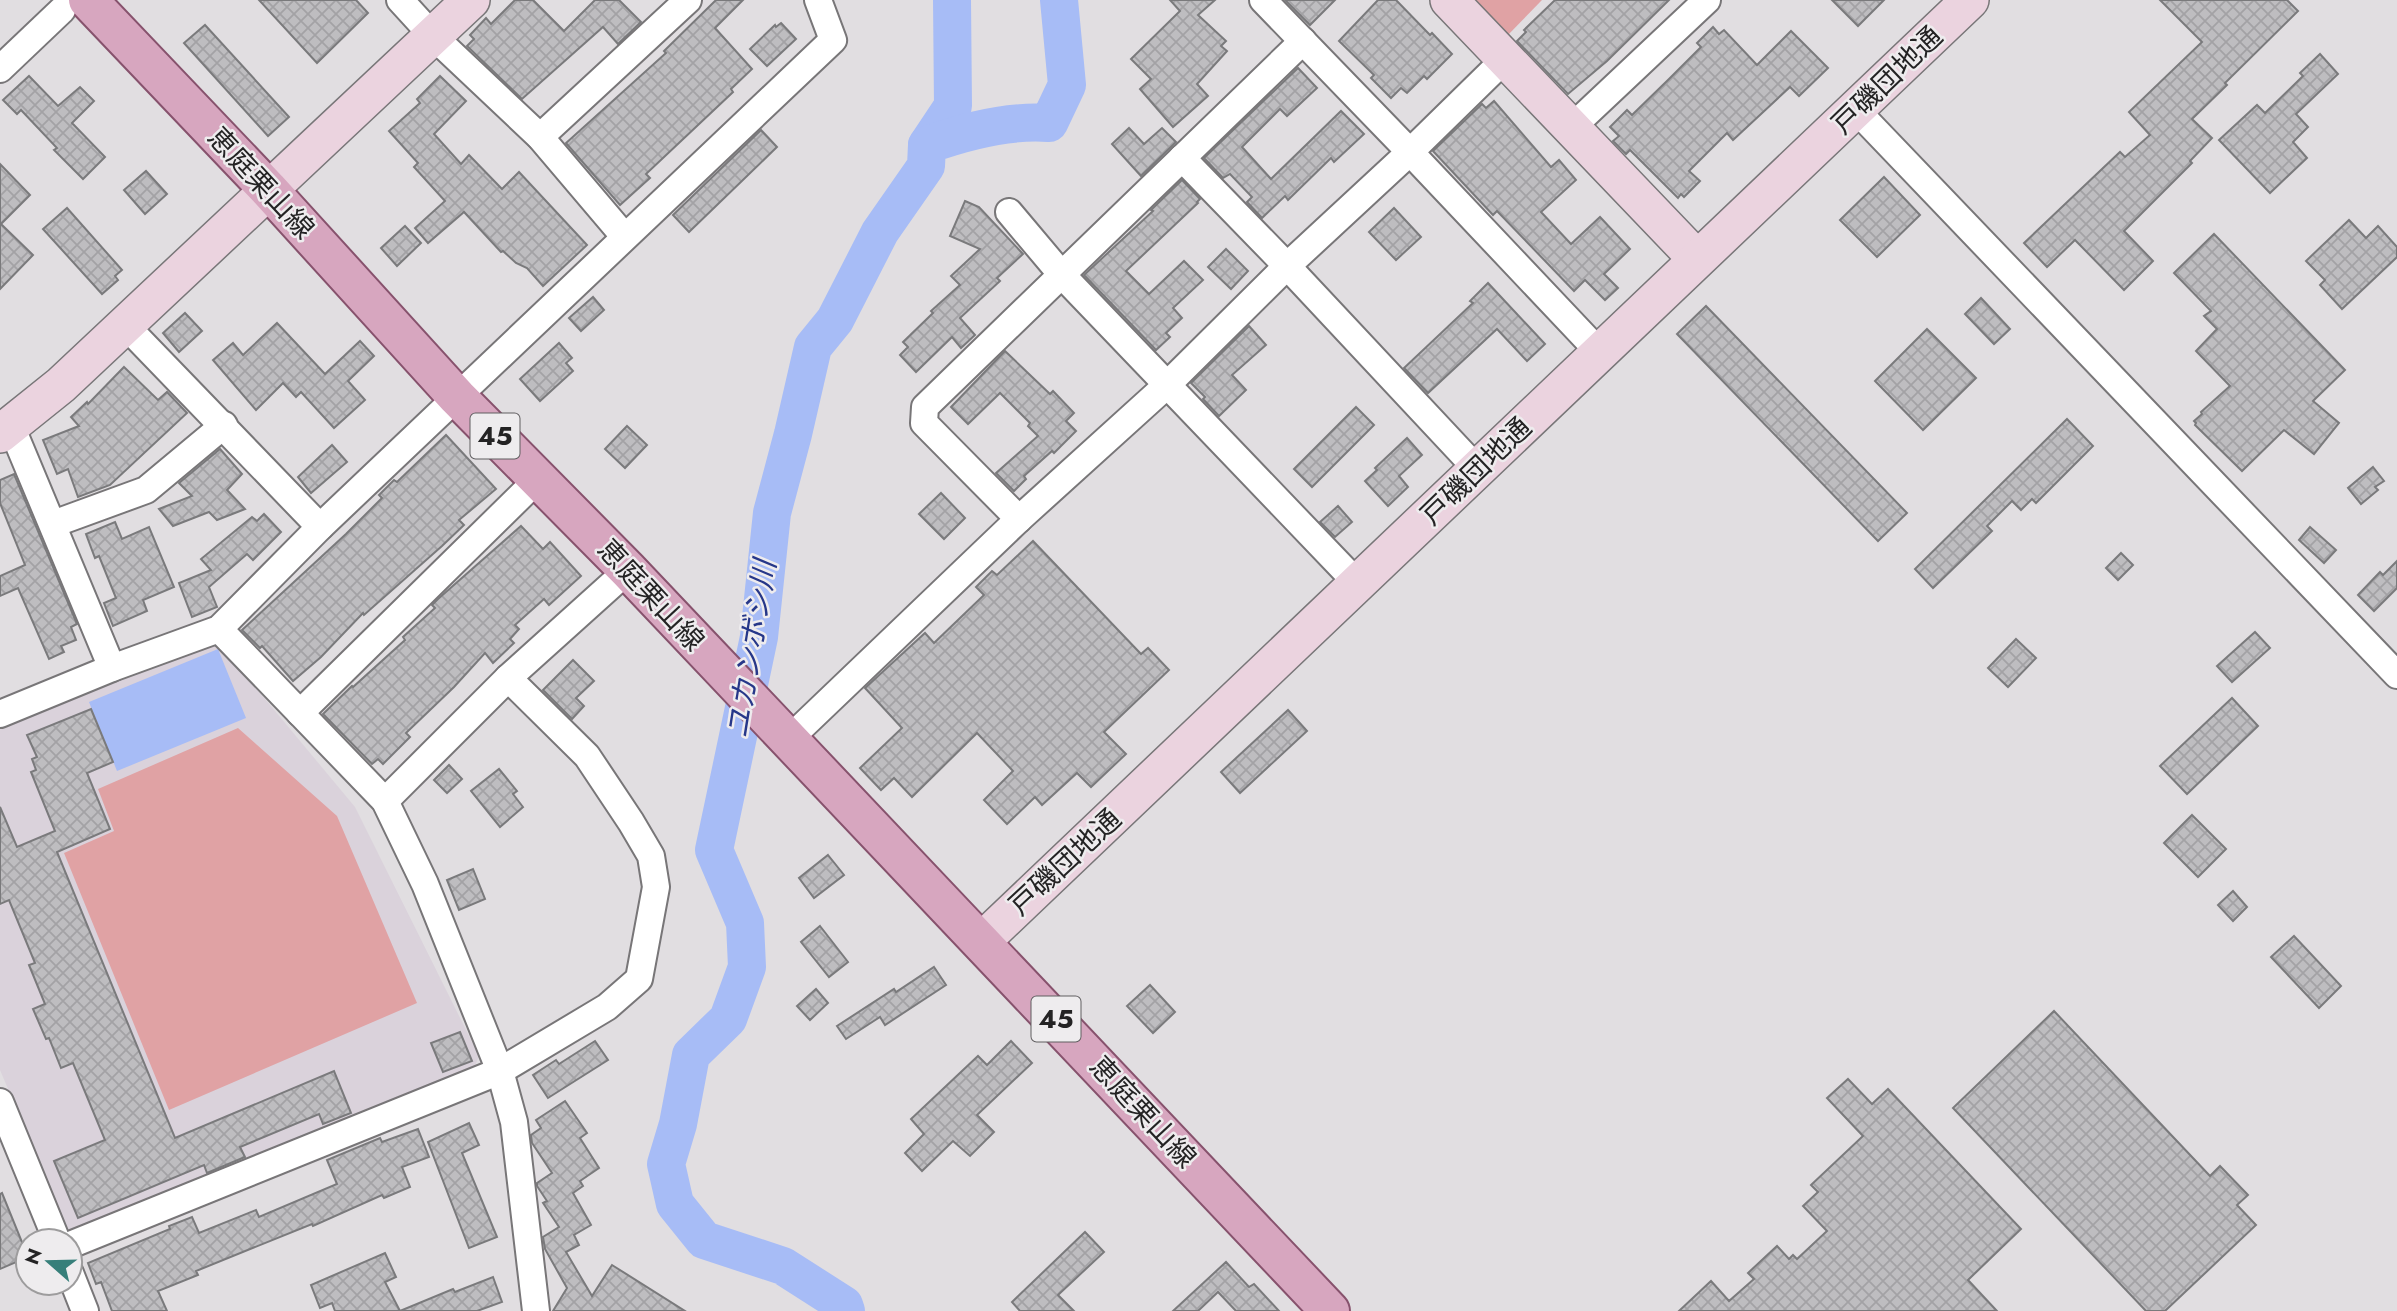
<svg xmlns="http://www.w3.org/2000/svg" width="2397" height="1311" viewBox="0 0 2397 1311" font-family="Jost,'Noto Sans JP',sans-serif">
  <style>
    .built { fill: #dad2db }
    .green { fill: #e0a2a4 }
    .water { fill: #a7bcf6 }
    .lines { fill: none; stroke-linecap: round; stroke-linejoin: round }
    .river { stroke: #a7bcf6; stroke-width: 38 }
    .building { fill: url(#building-cross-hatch); stroke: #7a7a7c; stroke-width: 2 }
    .street-casing { stroke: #787678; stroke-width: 30 }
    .secondary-casing { stroke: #787678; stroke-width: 40 }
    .primary-casing { stroke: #87526d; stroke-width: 42 }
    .street { stroke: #fff; stroke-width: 26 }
    .secondary { stroke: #ebd3df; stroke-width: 37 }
    .primary { stroke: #d7a6bf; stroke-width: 38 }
    .labels { text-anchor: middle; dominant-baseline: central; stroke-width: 5; stroke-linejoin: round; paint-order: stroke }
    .shield { fill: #eeecee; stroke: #615f61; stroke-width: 2 }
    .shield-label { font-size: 26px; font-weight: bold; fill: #242324 }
    .street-label { font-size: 28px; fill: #242324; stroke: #eeecee }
    .water-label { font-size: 30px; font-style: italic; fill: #263789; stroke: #eeecee }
  </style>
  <defs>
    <pattern id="building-cross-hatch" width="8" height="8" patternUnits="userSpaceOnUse" patternTransform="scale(1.75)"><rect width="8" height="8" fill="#bebdc0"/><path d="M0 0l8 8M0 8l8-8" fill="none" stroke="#a3a2a5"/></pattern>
  </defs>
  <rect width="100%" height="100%" fill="#e1dee1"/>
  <!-- built -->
  <polygon class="built" points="216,640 355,807 479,1056 474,1068 70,1234 0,1070 0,724"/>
  <!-- green -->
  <g class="green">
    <polygon points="1471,0 1542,0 1507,36"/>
    <polygon points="238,728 337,816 417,1003 169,1110 64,853 114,831 98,789"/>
  </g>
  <!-- water -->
  <polygon class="water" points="218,649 246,718 117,771 89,702"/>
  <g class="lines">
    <!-- river -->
    <g class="river">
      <polyline points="927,145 953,106 952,0"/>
      <path d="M846 1311 844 1305 783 1266 704 1240 675 1204 666 1164 678 1124 691 1055 728 1019 747 967 745 923 714 850 759 637 772 513 793 434 813 347 835 320 880 232 926 166 927 145C966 131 1008 120 1049 123L1067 85 1059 0"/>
    </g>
  </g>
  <!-- building -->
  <g class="building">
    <polygon points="259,0 356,0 368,13 317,63"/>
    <polygon points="515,0 533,0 564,31 595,0 619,0 641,22 618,44 603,27 522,99 467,46 474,39 470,35 486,18 491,24"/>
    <polygon points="716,0 743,0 715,28 752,69 731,89 733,92 646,174 650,178 620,205 566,143 666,53 664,51"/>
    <polygon points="1170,0 1215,0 1198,15 1226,41 1221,46 1227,51 1197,84 1208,96 1173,127 1140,89 1151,79 1131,59 1180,11"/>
    <polygon points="1285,0 1335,0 1310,25"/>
    <polygon points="1378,0 1396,0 1430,35 1432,33 1452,54 1427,79 1424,76 1407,93 1401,88 1391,98 1371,78 1374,75 1339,41"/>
    <polygon points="1555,0 1669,0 1607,61 1568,94 1517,41 1526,32 1524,30"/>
    <polygon points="1832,0 1884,0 1858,26"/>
    <polygon points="2160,0 2287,0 2298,11 2225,83 2227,85 2192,119 2212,138 2190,161 2192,163 2124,231 2153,261 2124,290 2075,240 2047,267 2024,243 2120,152 2125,157 2150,135 2129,112 2202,42"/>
    <polygon points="781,23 796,39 767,66 750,49 775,25 776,27"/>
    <polygon points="205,25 289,117 268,136 184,43"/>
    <polygon points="1713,27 1719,34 1724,30 1757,65 1791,31 1828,68 1799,96 1790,87 1733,140 1727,133 1689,171 1700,181 1684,197 1681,194 1678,198 1630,150 1626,154 1613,141 1619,136 1610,127 1627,110 1632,115 1669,79 1701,47 1697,43"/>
    <polygon points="2320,54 2338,74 2296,114 2308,127 2293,142 2307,158 2270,193 2219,140 2257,105 2265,113 2303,76 2300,73"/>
    <polygon points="1298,68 1317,88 1287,116 1280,109 1242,147 1271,179 1341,111 1364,134 1334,162 1331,158 1288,200 1285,196 1262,218 1247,202 1252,197 1230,174 1223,178 1204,158"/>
    <polygon points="29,76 58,106 80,87 94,101 72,123 105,157 83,179 54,150 57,148 21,110 17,114 3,100"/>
    <polygon points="440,76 466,101 434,134 461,164 469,155 502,189 519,172 587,245 543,286 527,268 516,263 503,251 501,252 464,212 428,243 415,228 445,201 414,167 418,163 389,131 420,103 417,99"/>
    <polygon points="1494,101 1551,167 1559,160 1576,180 1541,212 1571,244 1600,217 1630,249 1604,274 1618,288 1605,300 1585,280 1574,291 1497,211 1493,215 1433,151 1482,104 1486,108"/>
    <polygon points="1129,128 1144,144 1162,128 1176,142 1141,176 1112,144"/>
    <polygon points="761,130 777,147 689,232 673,215"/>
    <polygon points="0,164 30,195 1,224 33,255 0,289"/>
    <polygon points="146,171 167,194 145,214 124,190"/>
    <polygon points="1884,177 1920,215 1877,257 1840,220"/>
    <polygon points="1182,180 1200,199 1197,202 1198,203 1126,271 1149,294 1184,261 1203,280 1173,308 1182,318 1166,333 1170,337 1156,350 1084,275 1153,211 1151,210"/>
    <polygon points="965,201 979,207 1023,254 997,278 1000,281 960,318 975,335 961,348 952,337 916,372 900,355 908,347 903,342 933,313 931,311 960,285 951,276 980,249 950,236"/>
    <polygon points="67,208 122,270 115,276 118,280 102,294 43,229"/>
    <polygon points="1394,208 1421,237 1396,260 1369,232"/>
    <polygon points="2349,220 2366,238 2378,226 2397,247 2397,257 2342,309 2320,285 2325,280 2306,261"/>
    <polygon points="405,226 421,243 397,266 381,248"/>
    <polygon points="2214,234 2345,370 2313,401 2339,423 2314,454 2284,430 2242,471 2195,425 2196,423 2194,421 2202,414 2201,412 2230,386 2196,351 2217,329 2204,316 2211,311 2174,273"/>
    <polygon points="1226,249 1248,271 1231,289 1208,267"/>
    <polygon points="1488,283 1545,344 1527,361 1497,329 1428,393 1404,368 1473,303 1470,301"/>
    <polygon points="593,297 604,310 581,331 569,318"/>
    <polygon points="1981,298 2010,329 1994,344 1965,314"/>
    <polygon points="1706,306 1907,513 1878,541 1677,334"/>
    <polygon points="185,313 202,331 179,352 163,333"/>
    <polygon points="277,323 325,374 360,341 374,356 348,381 365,400 334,428 301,392 296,397 283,383 256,410 213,360 233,343 243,355"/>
    <polygon points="1249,326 1266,345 1232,375 1246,390 1219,416 1203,399 1205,397 1191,383"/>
    <polygon points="1927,329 1976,378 1923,430 1875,381"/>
    <polygon points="559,343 572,358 566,363 573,371 540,401 520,379"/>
    <polygon points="1005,351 1050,394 1053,391 1074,413 1066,421 1076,431 1054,453 1052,451 1024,476 1026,479 1014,491 996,473 1038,436 1028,426 1030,423 1000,393 968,424 951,407"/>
    <polygon points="124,367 158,400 167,392 187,413 110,485 78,497 68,469 57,474 43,440 79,426 71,417 87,402 88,404"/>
    <polygon points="1356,407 1374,425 1312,487 1294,469"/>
    <polygon points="2067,419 2093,446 2036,503 2032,499 2021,510 2012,501 1987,526 1992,531 1933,588 1915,569"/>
    <polygon points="627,426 647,445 625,468 605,449"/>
    <polygon points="446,435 496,489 459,520 464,525 442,546 364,615 363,613 321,657 293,681 262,646 260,648 242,630 346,534 382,498 379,495 394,480 397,482"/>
    <polygon points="1407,438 1422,455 1399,476 1408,487 1388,506 1365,481 1377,470 1375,468"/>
    <polygon points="332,445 347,462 311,493 298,477"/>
    <polygon points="220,449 242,474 227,490 245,509 217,520 209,512 173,526 159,509 192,496 179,483"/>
    <polygon points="2373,467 2384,481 2375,487 2378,490 2361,504 2348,488"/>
    <polygon points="14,474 77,624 71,627 76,640 61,646 64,652 49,659 18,588 0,596 0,576 25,565 0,503 0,480"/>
    <polygon points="941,493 965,518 944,539 919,514"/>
    <polygon points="1338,506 1352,522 1335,537 1320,522"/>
    <polygon points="264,514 281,532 253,560 247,554 209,587 217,607 192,617 179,583 211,570 201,559 252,517 257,521"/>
    <polygon points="115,522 122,539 149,527 174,587 143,600 147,611 113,626 104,603 116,598 99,556 95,558 86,534"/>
    <polygon points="521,526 543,549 550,542 581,576 549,605 544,599 515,625 519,629 510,639 514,643 493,663 485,653 454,687 406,733 410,737 383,764 378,759 372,764 323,714 352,686 353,687 405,640 403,637 435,608 432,605 438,599"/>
    <polygon points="2310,527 2336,550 2324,563 2299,540"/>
    <polygon points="1033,541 1141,654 1148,648 1169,670 1104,732 1126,754 1091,787 1077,773 1042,805 1035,797 1007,824 984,800 1013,771 977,733 912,797 894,778 881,790 860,768 902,728 865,688 925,633 934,643 984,595 976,587 992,571 997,575"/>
    <polygon points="2121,553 2133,565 2118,580 2106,568"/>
    <polygon points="2397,561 2397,588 2374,611 2358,595 2380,572 2383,575"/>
    <polygon points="2255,632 2270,648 2232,682 2217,666"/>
    <polygon points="2016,639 2036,658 2008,687 1988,668"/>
    <polygon points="573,660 594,681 576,698 584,706 572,719 543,690"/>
    <polygon points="2232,698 2258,726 2187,794 2160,766"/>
    <polygon points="91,709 113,762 87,773 110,829 57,852 175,1138 334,1071 351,1113 323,1124 319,1114 240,1147 245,1157 207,1173 204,1165 78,1218 54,1161 105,1140 73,1063 61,1068 49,1038 46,1039 33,1009 45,1004 29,965 35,963 9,900 0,904 0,807 17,847 55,831 31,772 36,770 32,759 37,757 27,735"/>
    <polygon points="1288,710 1307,731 1240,793 1221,772"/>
    <polygon points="449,765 462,779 447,793 434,780"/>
    <polygon points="499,769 517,791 513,794 523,807 500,827 471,791"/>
    <polygon points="2192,815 2226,849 2198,877 2164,843"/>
    <polygon points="828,855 844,875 814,898 799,878"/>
    <polygon points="473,869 485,899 459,910 447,880"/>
    <polygon points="2233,891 2247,907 2233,921 2218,905"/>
    <polygon points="820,926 848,962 829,977 801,942"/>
    <polygon points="2294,936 2341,986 2319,1008 2271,957"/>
    <polygon points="934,967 946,985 885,1025 880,1017 846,1039 837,1026 894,989 896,992"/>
    <polygon points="1150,985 1175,1012 1153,1033 1127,1006"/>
    <polygon points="816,989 828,1003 810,1020 797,1006"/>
    <polygon points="2054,1011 2210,1176 2220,1166 2248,1195 2237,1205 2256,1225 2165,1311 2146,1311 1953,1108"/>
    <polygon points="460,1032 472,1061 443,1072 431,1043"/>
    <polygon points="595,1041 608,1060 548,1098 533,1075 556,1060 559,1064"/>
    <polygon points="1011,1041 1032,1063 977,1115 994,1132 970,1156 953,1141 922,1171 905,1153 924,1134 911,1119 978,1056 987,1065"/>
    <polygon points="1848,1079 1872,1104 1888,1089 2021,1229 1968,1280 1997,1311 1679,1311 1711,1281 1729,1301 1754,1279 1748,1273 1777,1246 1789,1259 1793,1255 1797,1259 1827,1231 1803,1206 1818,1192 1811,1185 1863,1136 1827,1098"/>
    <polygon points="565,1101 587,1133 580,1138 599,1168 580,1181 583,1186 573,1193 591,1225 574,1235 579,1245 566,1252 592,1296 612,1265 685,1311 553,1311 567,1288 545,1249 543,1237 559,1227 543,1203 547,1201 537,1186 537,1183 552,1173 532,1143 531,1135 541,1128 536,1120"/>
    <polygon points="469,1123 479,1145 462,1153 497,1237 469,1248 428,1142"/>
    <polygon points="418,1129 429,1157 402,1167 410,1187 384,1198 382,1195 313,1226 312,1224 196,1271 198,1275 158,1291 167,1311 112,1311 101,1282 96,1284 88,1263 170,1229 169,1226 192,1217 199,1233 256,1210 259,1217 337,1184 327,1160 380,1138 382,1142"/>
    <polygon points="2,1193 28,1257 0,1269 0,1194"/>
    <polygon points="1085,1232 1104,1252 1058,1295 1074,1311 1020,1311 1012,1302"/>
    <polygon points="385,1253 396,1277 385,1282 400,1311 335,1311 332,1303 320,1308 311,1285"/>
    <polygon points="1226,1262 1249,1287 1254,1284 1279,1311 1236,1311 1218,1292 1198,1311 1173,1311"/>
    <polygon points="493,1277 502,1302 477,1311 400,1311 453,1289 455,1292"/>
  </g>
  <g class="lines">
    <defs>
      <g id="street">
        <polyline points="400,0 432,35 540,137 624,236"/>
        <polyline points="1263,0 1410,152 1600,353"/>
        <polyline points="0,69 62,10"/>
        <polyline points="1856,110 2397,675"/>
        <polyline points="1570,129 1707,0"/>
        <polyline points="540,137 688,0"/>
        <polyline points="1182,158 1287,266 1477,469"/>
        <polyline points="1009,212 1062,275 1358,584"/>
        <polyline points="125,325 320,527"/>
        <polyline points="11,426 112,668"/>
        <polyline points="1019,519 924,423 925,407 1303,41"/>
        <polyline points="53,524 146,490 224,425"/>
        <polyline points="219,629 385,801 425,884 500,1071 514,1122 536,1311"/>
        <polyline points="300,713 538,479"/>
        <polyline points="0,714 112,668 219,629 320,527 833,40 818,0"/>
        <polyline points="788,740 1019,519 1167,385 1287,266 1410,152 1505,59"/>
        <polyline points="385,801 508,678 628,570"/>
        <polyline points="0,1102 57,1241"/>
        <polyline points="70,1245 500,1071 607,1007 639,979 656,887 651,856 631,822 587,756 508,678"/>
        <polyline points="70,1273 85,1311"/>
      </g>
      <g id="secondary">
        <polyline points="1449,0 1697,259"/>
        <polyline points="0,434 61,385 471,0"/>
        <polyline points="982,941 1970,0"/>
      </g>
      <polyline id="primary" points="88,0 268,189 457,397 628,570 1330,1311"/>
    </defs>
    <!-- street casing -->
    <use href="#street" class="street-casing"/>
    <!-- secondary casing -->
    <use href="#secondary" class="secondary-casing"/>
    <!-- primary casing -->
    <use href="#primary" class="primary-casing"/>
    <!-- street -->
    <use href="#street" class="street"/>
    <!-- secondary -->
    <use href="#secondary" class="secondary"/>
    <!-- primary -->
    <use href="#primary" class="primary"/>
  </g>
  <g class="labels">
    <!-- shield labels -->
    <g class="shield">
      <rect x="470.5" y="413.5" width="49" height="45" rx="5"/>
      <rect x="1031.5" y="996.5" width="49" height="45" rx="5"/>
    </g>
    <g class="shield-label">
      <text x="495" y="436">45</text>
      <text x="1056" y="1019">45</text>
    </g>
    <!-- street labels -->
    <g class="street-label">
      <text transform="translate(1887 80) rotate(-44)">戸磯団地通</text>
      <text transform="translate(261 183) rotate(47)">恵庭栗山線</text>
      <text transform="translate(1476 471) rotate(-44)">戸磯団地通</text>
      <text transform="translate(651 595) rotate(47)">恵庭栗山線</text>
      <text transform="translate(1065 862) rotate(-43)">戸磯団地通</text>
      <text transform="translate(1143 1112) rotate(47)">恵庭栗山線</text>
    </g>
    <!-- water labels -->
    <g class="water-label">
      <text transform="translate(751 649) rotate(-81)">ユカンボシ川</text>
    </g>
  </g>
  <!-- north arrow -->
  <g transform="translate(49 1262) rotate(290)"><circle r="33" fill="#eeecee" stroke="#9d9c9d" stroke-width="2"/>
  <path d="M0-5L12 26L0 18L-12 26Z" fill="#377f7a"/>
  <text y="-10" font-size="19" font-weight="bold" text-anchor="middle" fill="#242324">N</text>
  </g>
</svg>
